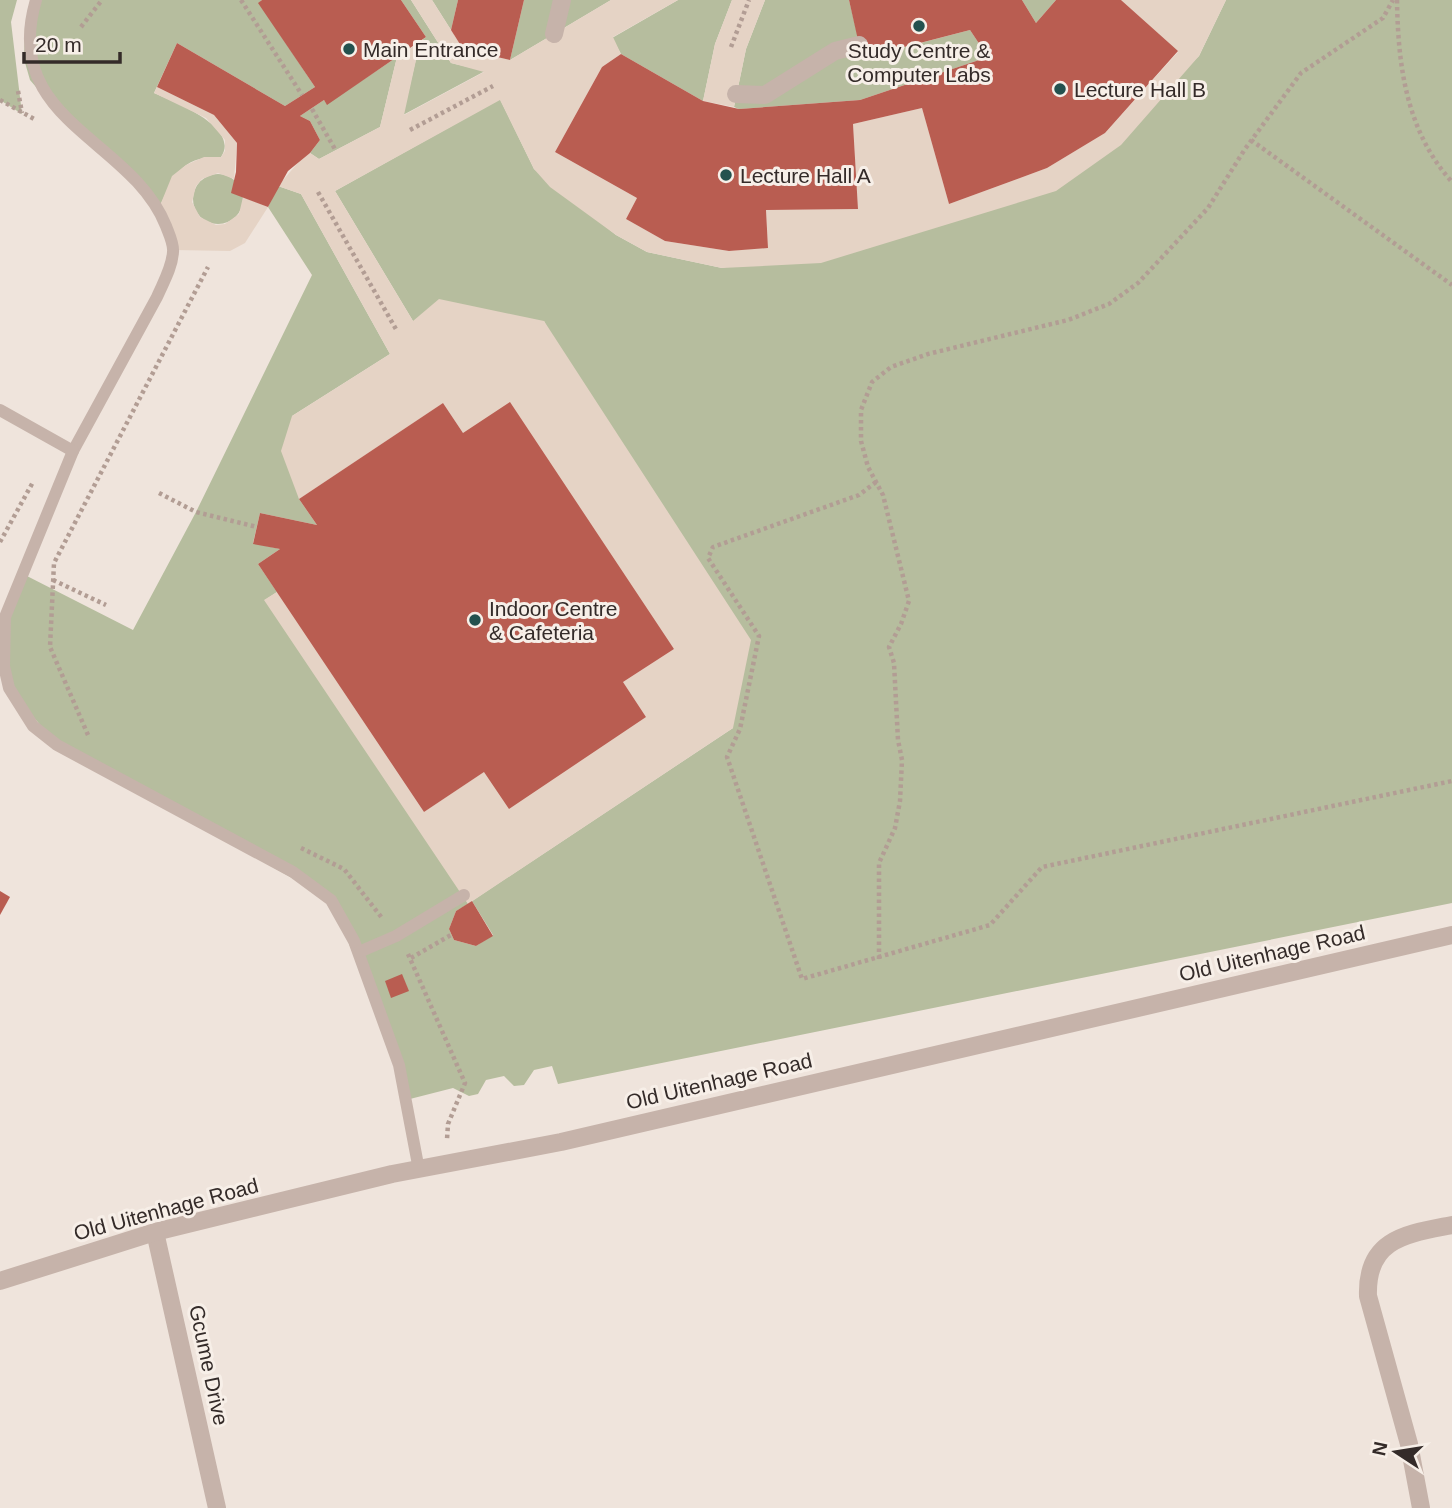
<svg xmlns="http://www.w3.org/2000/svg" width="1452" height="1508" viewBox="0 0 1452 1508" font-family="Arial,sans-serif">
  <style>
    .green { fill: #b6bd9e }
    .plaza { fill: #e5d3c5 }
    .building { fill: #b95d51 }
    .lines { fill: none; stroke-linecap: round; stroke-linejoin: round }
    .path { stroke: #b29d94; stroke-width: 4.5; stroke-dasharray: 3.5 3.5; stroke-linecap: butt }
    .service { stroke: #c6b3aa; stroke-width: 12 }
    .pedestrian { stroke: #c6b3aa; stroke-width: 18 }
    .minor { stroke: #c6b3aa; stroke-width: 18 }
    .tertiary { stroke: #c6b3aa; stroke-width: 18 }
    .poi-dot { fill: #23514e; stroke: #f7efe8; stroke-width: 2.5 }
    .labels { text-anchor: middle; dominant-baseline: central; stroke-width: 6; stroke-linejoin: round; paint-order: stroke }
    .poi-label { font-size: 21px; fill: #342b29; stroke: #f7efe8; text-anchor: start }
    .street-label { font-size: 21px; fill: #342b29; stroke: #f7efe8 }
  </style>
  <rect width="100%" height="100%" fill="#efe4dc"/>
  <!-- green -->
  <g class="green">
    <polygon points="0,0 17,0 11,22 22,114 0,100"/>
    <path d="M36 0H262L259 3 315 87 285 106 177 43 154 93C174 102 241 127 221 157 180 156 174 176 159 208L66 122 30 80 24 59 25 25Z"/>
    <polygon points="401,0 411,0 451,63 485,71 403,115 420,42 426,37"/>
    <polygon points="432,0 458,0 451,30"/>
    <polygon points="524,0 611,0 510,60"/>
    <polygon points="678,0 732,0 715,44 703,101 621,54 612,38"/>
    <polygon points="765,0 849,0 863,58 970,30 988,57 860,100 739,109 734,107 746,49"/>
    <polygon points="1022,0 1056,0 1036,23"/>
    <polygon points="1226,0 1452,0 1452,903 558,1084 552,1066 534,1070 524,1085 514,1086 504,1076 486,1080 478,1094 469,1096 453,1088 406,1100 399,1065 331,900 57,745 9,688 3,637 23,574 133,630 196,512 312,275 268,207 278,186 301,194 390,354 292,416 299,499 317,525 260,513 253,543 280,549 258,564 277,592 265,600 464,895 468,904 456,911 449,929 454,940 476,946 493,935 472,901 733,728 544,321 413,321 335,191 500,99 534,169 616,235 647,252 722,268 1056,190 1199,56"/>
    <polygon points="397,57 380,127 319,159 310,153 320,140 310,121 300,116 324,100 327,104"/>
    <circle cx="218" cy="199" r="25"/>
  </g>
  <!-- plaza -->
  <g class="plaza">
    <polygon points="411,0 432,0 463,49 510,60 611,0 678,0 613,37 621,54 602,67 555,152 637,198 626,219 665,241 729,251 768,247 766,210 858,209 853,124 922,108 949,204 1047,168 1105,133 1178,52 1121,0 1226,0 1199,56 1121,145 1056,191 821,263 722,268 647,252 616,235 550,187 534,169 500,100 335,191 413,321 439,299 544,321 751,640 733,728 468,904 264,600 277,592 424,812 484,772 646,717 623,682 674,649 463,433 443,403 299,499 281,451 292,416 390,354 301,194 278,186 302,158 310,153 319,159 380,127 397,57 420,42 404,115 484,72 451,63"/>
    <polygon points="732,0 765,0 746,49 734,107 703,101 715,44"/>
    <polygon points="157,87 214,115 237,143 234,179 218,173 202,179 196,186 192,202 200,217 216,225 225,224 239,214 243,197 268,207 245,243 230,251 174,250 159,208 172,176 186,165 204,157 221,157 225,151 225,140 206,118 154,93"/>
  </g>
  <!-- building -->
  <g class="building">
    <polygon points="262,0 401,0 426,37 327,105 324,100 300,116 310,121 320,140 310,153 288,171 268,207 231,193 236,172 237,143 214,115 157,87 177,43 285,106 315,87 258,3"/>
    <polygon points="458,0 524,0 510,60 463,49 451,30"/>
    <polygon points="849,0 1022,0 1036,23 1056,0 1121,0 1178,51 1105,133 1047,168 949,204 922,108 853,124 858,209 766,210 768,248 729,251 665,241 626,219 637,198 555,152 602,67 621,54 703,101 739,109 860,100 988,57 970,30 862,58"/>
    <polygon points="510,402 674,649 623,682 646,717 509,809 484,772 424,812 258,564 280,549 253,544 260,513 317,525 299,499 443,403 463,433"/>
    <polygon points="0,891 10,897 0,915"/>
    <polygon points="472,901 493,936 476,946 454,940 449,929 456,911"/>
    <polygon points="402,974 409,991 391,998 385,981"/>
  </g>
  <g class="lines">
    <!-- path -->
    <g class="path">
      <polyline points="241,0 302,95"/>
      <path d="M1397 0C1398 65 1406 131 1452 182"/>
      <polyline points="81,27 102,0"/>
      <polyline points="731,47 749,0"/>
      <polyline points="18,91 22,113"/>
      <polyline points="0,100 36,120"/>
      <polyline points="312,109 336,151"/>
      <polyline points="410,130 493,86"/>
      <polyline points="1251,140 1452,285"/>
      <polyline points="318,192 397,331"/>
      <polyline points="876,482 859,495 713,547 708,558 759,636 740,729 727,757 802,979 990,925 1042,867 1452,781"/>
      <polyline points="159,493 196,512 257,527"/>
      <polyline points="0,542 33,482"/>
      <polyline points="53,580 106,605"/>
      <polyline points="88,735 50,647 54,563 208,267"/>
      <polyline points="301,848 344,869 382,918"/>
      <polyline points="408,954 465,1083 448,1124 447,1139"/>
      <polyline points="411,958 451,935"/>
      <polyline points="879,959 879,863 895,828 900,801 902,760 898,740 894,663 889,647 901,624 909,601 883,495 868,467 861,441 861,410 872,382 891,367 928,354 1068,320 1109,304 1138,283 1208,208 1245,149 1301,73 1383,18 1393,0"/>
    </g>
    <!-- service -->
    <g class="service">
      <path d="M36 0C0 121 131 138 166 226 169 234 174 244 173 252 172 268 163 283 157 297L73 451 5 617 4 666 9 688 33 726 57 745 293 872 331 900 354 941 399 1065 419 1170"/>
      <polyline points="0,410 73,451"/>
      <polyline points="359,952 396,936 464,895"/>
    </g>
    <!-- pedestrian -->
    <g class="pedestrian">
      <polyline points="554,34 562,0"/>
      <polyline points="736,94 765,95 835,51 859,45"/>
    </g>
    <!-- minor -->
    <g class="minor">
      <polyline points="155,1232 217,1508"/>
      <path d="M1421 1508 1409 1444 1368 1296C1366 1238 1407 1234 1452 1225"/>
    </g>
    <!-- tertiary -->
    <polyline class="tertiary" points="0,1281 155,1232 392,1174 561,1142 1452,935"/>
  </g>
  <!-- markers -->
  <g class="poi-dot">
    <circle cx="919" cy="26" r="7"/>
    <circle cx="349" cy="49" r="7"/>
    <circle cx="1060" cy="89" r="7"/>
    <circle cx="726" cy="175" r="7"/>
    <circle cx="475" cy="620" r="7"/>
  </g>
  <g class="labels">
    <!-- poi labels -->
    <g class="poi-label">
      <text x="363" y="49">Main Entrance</text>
      <text x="919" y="50" text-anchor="middle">Study Centre &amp;<tspan x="919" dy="24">Computer Labs</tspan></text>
      <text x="1074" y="89">Lecture Hall B</text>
      <text x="740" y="175">Lecture Hall A</text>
      <text x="489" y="608">Indoor Centre<tspan x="489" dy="24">&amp; Cafeteria</tspan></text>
    </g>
    <!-- street labels -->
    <g class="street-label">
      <text transform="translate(1272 953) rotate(-13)">Old Uitenhage Road</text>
      <text transform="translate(719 1081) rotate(-13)">Old Uitenhage Road</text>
      <text transform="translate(166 1209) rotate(-15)">Old Uitenhage Road</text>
      <text transform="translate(209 1365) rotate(78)">Gcume Drive</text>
    </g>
  </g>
  <!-- north arrow -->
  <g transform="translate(1396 1452) rotate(282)" stroke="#f7efe8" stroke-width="5" paint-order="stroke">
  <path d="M0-5L12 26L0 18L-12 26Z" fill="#342b29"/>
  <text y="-10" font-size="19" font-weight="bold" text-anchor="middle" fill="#342b29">N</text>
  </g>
  <!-- scale -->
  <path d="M24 52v10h96v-10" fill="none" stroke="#342b29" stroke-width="3.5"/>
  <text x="35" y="52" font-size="21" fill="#342b29" stroke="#f7efe8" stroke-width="5" paint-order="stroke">20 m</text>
</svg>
